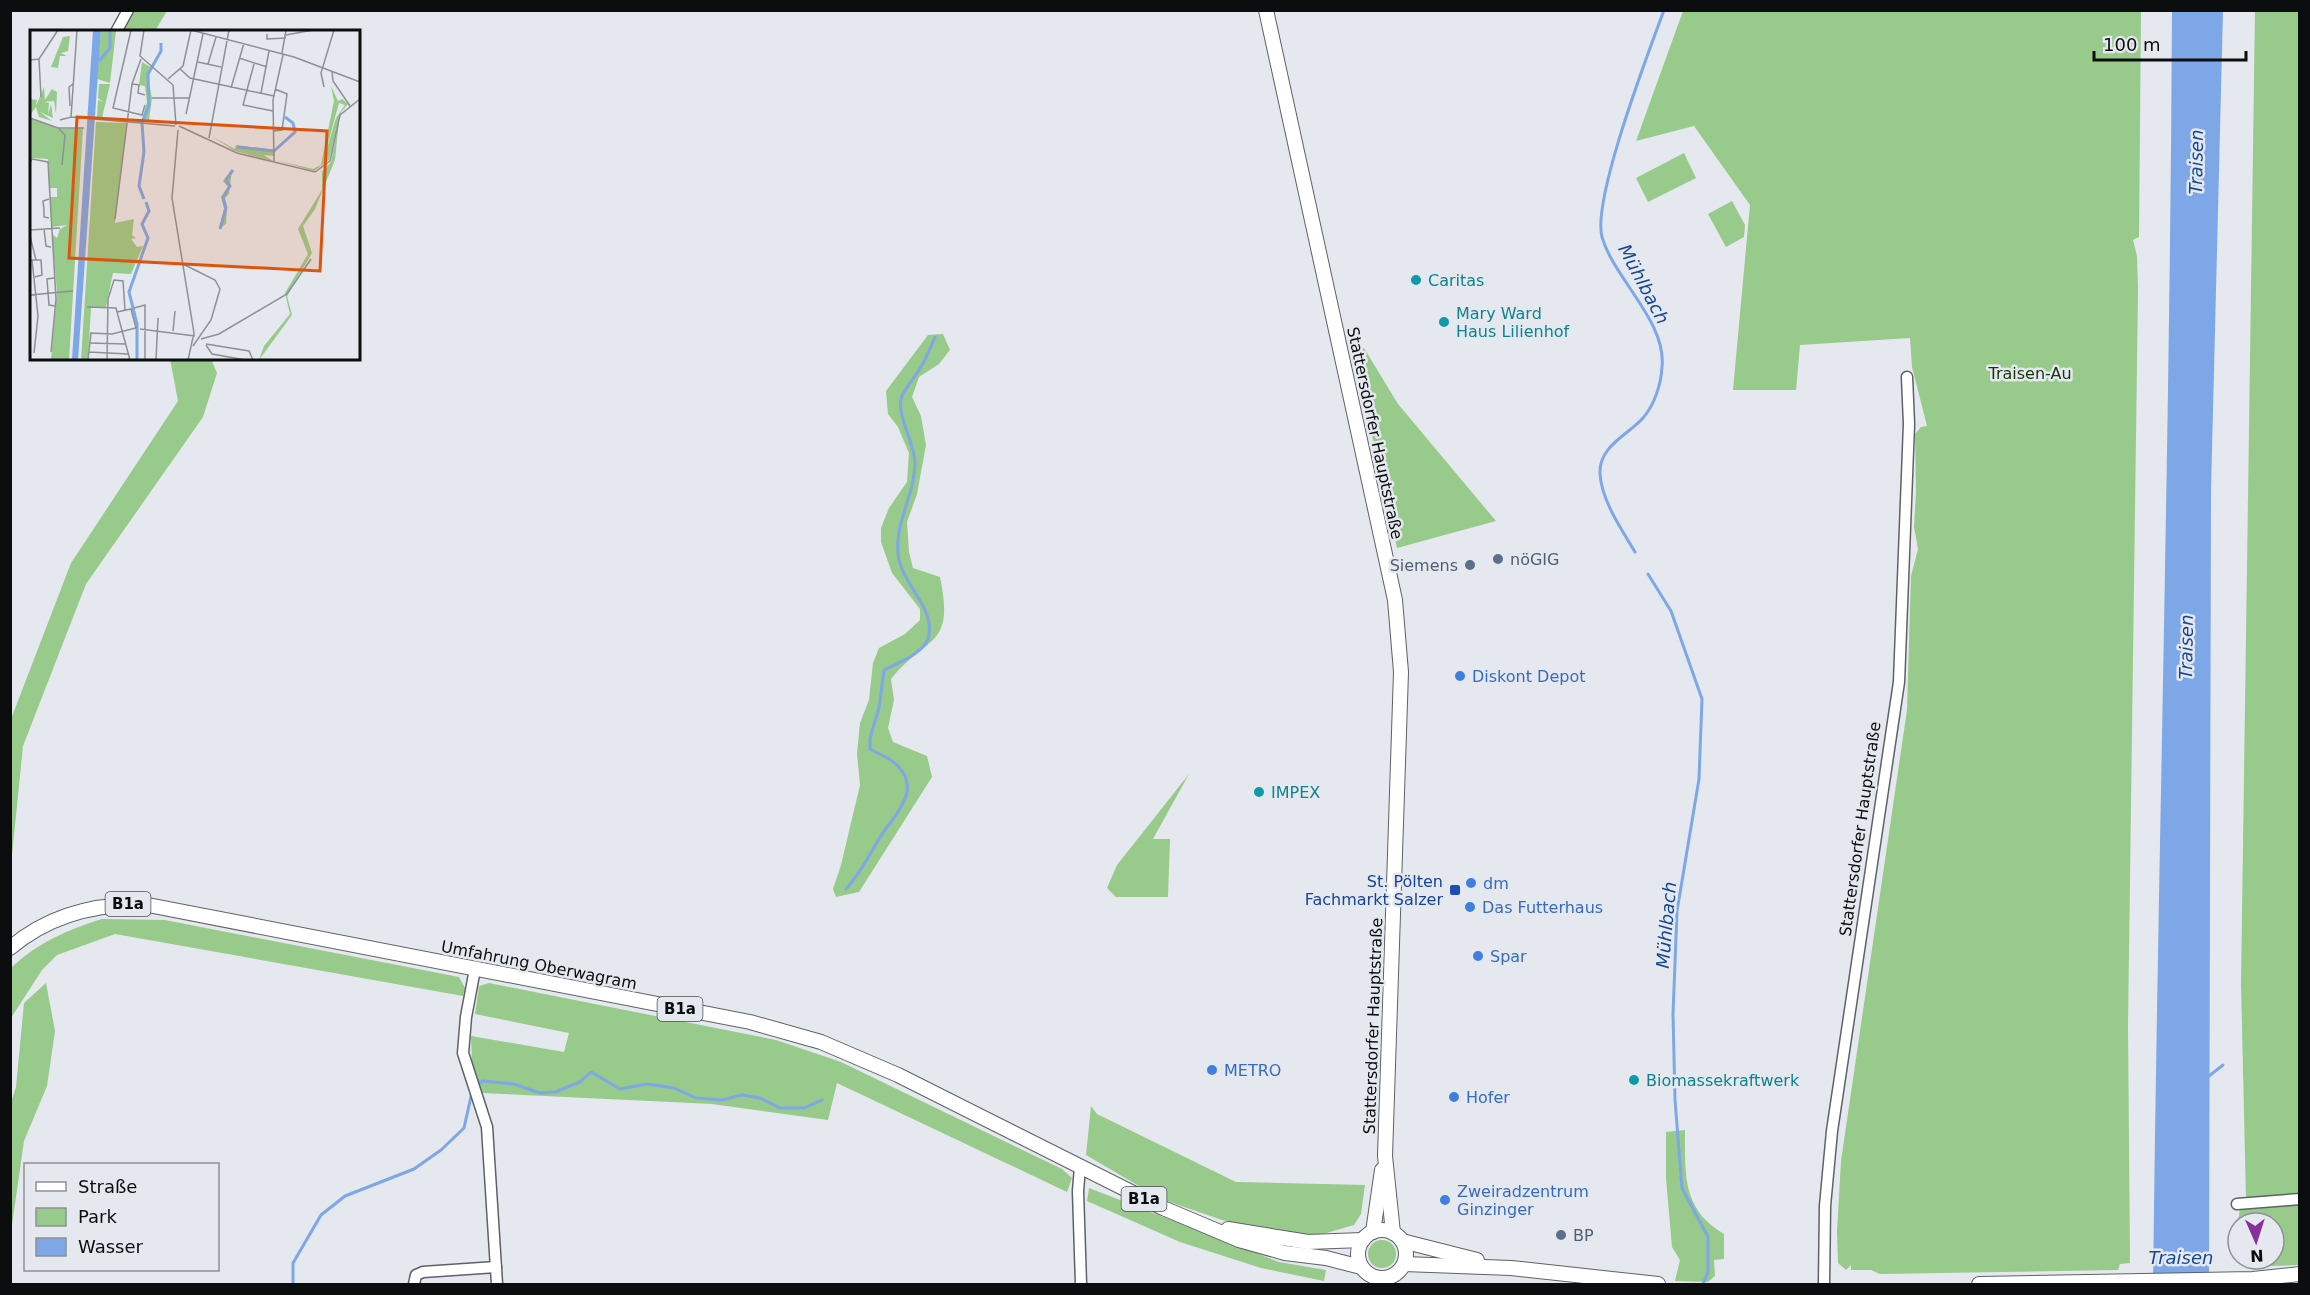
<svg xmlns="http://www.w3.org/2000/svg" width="2310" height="1295" viewBox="0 0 2310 1295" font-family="'DejaVu Sans',sans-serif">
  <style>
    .green { fill: #98ca8b }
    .water { fill: #7da7e7 }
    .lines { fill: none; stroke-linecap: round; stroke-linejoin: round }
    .stream { stroke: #7da7e7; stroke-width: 3 }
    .minor-casing { stroke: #5e6166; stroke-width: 13 }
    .major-casing { stroke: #5e6166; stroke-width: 16 }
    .minor { stroke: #fff; stroke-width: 10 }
    .major { stroke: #fff; stroke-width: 14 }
    .culture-dot { fill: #0f9aa8; stroke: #e5e8ee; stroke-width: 2 }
    .service-dot { fill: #5c6f8a; stroke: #e5e8ee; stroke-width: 2 }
    .shop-dot { fill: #3f7fe0; stroke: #e5e8ee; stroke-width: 2 }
    .transit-dot { fill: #1a4fb4; stroke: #e5e8ee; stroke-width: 2 }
    .labels { text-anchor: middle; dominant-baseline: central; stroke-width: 5; stroke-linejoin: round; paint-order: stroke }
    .shield { fill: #e5e8ee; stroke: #4d4f52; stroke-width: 1.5 }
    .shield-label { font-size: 15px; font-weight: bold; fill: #0c0d0f }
    .culture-label { font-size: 16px; fill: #0d838f; stroke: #e5e8ee; text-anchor: start }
    .park-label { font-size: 16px; fill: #143609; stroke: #e5e8ee }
    .street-label { font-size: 16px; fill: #0c0d0f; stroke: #e5e8ee }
    .service-label { font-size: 16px; fill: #4e5e75; stroke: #e5e8ee; text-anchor: start }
    .shop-label { font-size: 16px; fill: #366cbe; stroke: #e5e8ee; text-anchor: start }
    .transit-label { font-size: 16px; fill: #164399; stroke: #e5e8ee; text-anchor: end }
    .water-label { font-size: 18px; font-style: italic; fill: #154893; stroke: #e5e8ee }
    .inset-river { fill: none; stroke: #7da7e7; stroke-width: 3 }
    .inset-road { fill: none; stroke: #8e9095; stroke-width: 1.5 }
    .view { fill: #dd550c; fill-opacity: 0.15; stroke: #dd550c; stroke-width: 3 }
    .inset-edge { fill: none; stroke: #0c0d0f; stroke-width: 3 }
  </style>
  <rect width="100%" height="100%" fill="#e5e8ee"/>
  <!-- green -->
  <g class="green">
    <polygon points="135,10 167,10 167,11 155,31 122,31"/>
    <polygon points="1683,11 2141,11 2139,237 2133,240 2137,256 2138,289 2128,1026 2130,1263 2120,1264 2118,1270 1880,1274 1871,1270 1851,1270 1851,1265 1846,1270 1838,1263 1837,1232 1841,1161 1907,710 1911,576 1918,549 1914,527 1916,492 1915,434 1921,427 1927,426 1912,367 1910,338 1800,345 1796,390 1733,390 1750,205 1694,126 1636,141"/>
    <polygon points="2255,11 2299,11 2299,1194 2246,1198 2241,984"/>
    <polygon points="1684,153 1696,178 1648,202 1636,178"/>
    <polygon points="1732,201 1745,225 1744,237 1726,247 1708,214"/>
    <path d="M943 334 950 350 939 364 919 377 912 397 921 416 926 445 917 494 907 522 909 552 913 568 940 577C955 649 927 634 891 679L894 700 888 728 893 742 927 756 932 777 859 892 836 897 833 889 841 865 860 785 857 754 860 723 869 700 873 663 879 648 905 634 920 620V609L892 573 881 542V528L889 508 907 482 909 453 898 427 888 414 886 391 928 335Z"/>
    <polygon points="1364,348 1398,404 1496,521 1397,548 1355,358"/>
    <polygon points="170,359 211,359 217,373 203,417 86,584 23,746 11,865 11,719 71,563 178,401"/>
    <polygon points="1189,774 1153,839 1170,839 1168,897 1116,897 1107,888 1117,865"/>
    <path d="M102 919 165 920 459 977 465 988 463 996 115 934 57 955 42 970 11 1018V968C37 943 67 930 102 919Z"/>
    <polygon points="46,983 55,1031 47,1086 24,1141 11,1232 11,1102 16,1087 24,1003"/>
    <polygon points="489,983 776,1040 841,1062 1062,1169 1072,1178 1067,1192 837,1083 828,1120 712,1104 482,1093 472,1065 471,1036 564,1052 569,1033 475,1014 479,986"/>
    <polygon points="1091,1106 1097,1114 1236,1182 1365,1185 1361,1214 1354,1225 1316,1236 1275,1232 1222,1220 1161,1199 1086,1155"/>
    <path d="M1685 1130C1685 1174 1682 1210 1724 1234V1259L1714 1260 1715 1276 1708 1282 1675 1281 1680 1260 1672 1247 1666 1179V1132Z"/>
    <polygon points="1089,1188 1279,1262 1326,1270 1324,1281 1261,1268 1180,1242 1087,1201"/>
    <polygon points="2299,1203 2299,1265 2244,1267 2240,1259 2274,1259 2274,1223 2238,1223 2240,1208"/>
    <circle cx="1382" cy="1254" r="14"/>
  </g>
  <!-- water -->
  <path class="water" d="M2172 11H2223L2211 490 2209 1284H2153C2158 860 2170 435 2172 11Z"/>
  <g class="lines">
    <!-- stream -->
    <g class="stream">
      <path d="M1635 552C1622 530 1601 500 1600 473 1599 446 1628 435 1643 418 1655 404 1661 384 1662 367 1667 322 1614 279 1602 237 1592 199 1648 54 1664 10"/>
      <polyline points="1648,574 1671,611 1702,699 1699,779 1677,911 1673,1014 1675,1100 1682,1188 1708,1237 1708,1272 1703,1284"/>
      <path d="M846 889C861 873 868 857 879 839 892 817 923 792 898 766 892 759 879 754 870 749V738L879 708 884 670C898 663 927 652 929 635 933 606 905 587 899 560 892 525 915 497 915 463 915 443 895 413 902 396 906 387 914 378 919 370 926 360 930 348 935 337"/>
      <polyline points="2209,1076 2223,1065"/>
      <polyline points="476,1087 482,1081 514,1084 540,1093 555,1092 580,1082 591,1072 620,1089 647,1084 674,1088 696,1098 722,1100 742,1095 760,1098 780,1108 804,1108 822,1100"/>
      <polyline points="293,1284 293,1263 321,1215 345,1196 414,1169 441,1150 464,1128 472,1092"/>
    </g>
    <defs>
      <g id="minor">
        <polyline points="116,32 128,10"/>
        <polyline points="475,969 466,1017 463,1053 487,1127 497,1284"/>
        <polyline points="1080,1167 1078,1191 1081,1284"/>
        <polyline points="2237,1204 2300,1199"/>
        <polyline points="414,1284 416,1275 423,1272 496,1267"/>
        <polyline points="1824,1284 1825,1206 1832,1131 1899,682 1909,424 1907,377"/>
      </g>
      <g id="major">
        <polyline points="1266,10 1395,600 1401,672 1385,1156 1393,1233"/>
        <path d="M10 948C49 915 98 903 148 905L750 1022 821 1042 898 1075 1163 1208 1239 1240 1285 1253 1326 1258 1361 1267"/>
        <polyline points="1228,1229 1308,1242 1363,1240"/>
        <circle cx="1382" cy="1254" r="24"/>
        <polyline points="1373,1232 1382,1170"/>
        <polyline points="1402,1241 1477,1260"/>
        <polyline points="1404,1264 1511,1268 1658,1284"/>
        <polyline points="1979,1284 2253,1279 2300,1274"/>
      </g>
    </defs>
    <!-- minor casing -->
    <use href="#minor" class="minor-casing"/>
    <!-- major casing -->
    <use href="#major" class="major-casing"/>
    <!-- minor -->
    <use href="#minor" class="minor"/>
    <!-- major -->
    <use href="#major" class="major"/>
  </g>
  <!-- markers -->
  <g class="culture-dot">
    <circle cx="1416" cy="280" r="6"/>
    <circle cx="1444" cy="322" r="6"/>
    <circle cx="1259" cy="792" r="6"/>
    <circle cx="1634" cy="1080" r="6"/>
  </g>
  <g class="service-dot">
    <circle cx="1498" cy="559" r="6"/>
    <circle cx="1470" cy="565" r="6"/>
    <circle cx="1561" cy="1235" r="6"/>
  </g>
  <g class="shop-dot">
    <circle cx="1460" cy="676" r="6"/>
    <circle cx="1471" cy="883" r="6"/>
    <circle cx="1470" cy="907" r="6"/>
    <circle cx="1478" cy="956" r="6"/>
    <circle cx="1212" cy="1070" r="6"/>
    <circle cx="1454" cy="1097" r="6"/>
    <circle cx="1445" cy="1200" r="6"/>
  </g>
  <rect class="transit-dot" x="1449" y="884" width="12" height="12" rx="3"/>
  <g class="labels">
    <!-- shield labels -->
    <g class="shield">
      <rect x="105.5" y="892" width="45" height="24" rx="4.5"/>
      <rect x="657.5" y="997" width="45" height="24" rx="4.5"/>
      <rect x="1121.5" y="1187" width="45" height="24" rx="4.5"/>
    </g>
    <g class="shield-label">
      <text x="128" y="904">B1a</text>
      <text x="680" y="1009">B1a</text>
      <text x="1144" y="1199">B1a</text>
    </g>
    <!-- culture labels -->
    <g class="culture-label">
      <text x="1428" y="280">Caritas</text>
      <text x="1456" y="313">Mary Ward<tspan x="1456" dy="18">Haus Lilienhof</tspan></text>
      <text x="1271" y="792">IMPEX</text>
      <text x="1646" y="1080">Biomassekraftwerk</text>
    </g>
    <!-- park labels -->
    <g class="park-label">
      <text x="2030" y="373">Traisen-Au</text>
    </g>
    <!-- street labels -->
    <g class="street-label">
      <text transform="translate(1375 433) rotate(78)">Stattersdorfer Hauptstraße</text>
      <text transform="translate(1860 829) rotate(-82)">Stattersdorfer Hauptstraße</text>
      <text transform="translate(539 965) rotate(11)">Umfahrung Oberwagram</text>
      <text transform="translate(1373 1026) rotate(-88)">Stattersdorfer Hauptstraße</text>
    </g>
    <!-- service labels -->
    <g class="service-label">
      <text x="1510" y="559">nöGIG</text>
      <text x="1458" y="565" text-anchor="end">Siemens</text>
      <text x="1573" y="1235">BP</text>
    </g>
    <!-- shop labels -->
    <g class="shop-label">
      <text x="1472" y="676">Diskont Depot</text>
      <text x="1483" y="883">dm</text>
      <text x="1482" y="907">Das Futterhaus</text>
      <text x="1490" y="956">Spar</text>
      <text x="1224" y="1070">METRO</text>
      <text x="1466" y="1097">Hofer</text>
      <text x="1457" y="1191">Zweiradzentrum<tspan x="1457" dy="18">Ginzinger</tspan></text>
    </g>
    <!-- transit labels -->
    <g class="transit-label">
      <text x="1443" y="881">St. Pölten<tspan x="1443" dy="18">Fachmarkt Salzer</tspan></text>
    </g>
    <!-- water labels -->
    <g class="water-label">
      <text transform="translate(2196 162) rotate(-89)">Traisen</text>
      <text transform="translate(1644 284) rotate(62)">Mühlbach</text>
      <text transform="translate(2186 647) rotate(-89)">Traisen</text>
      <text transform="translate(1666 925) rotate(-85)">Mühlbach</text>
      <text x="2181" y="1257">Traisen</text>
    </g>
  </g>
  <!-- overview -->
  <g transform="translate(30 30)">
    <rect width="330" height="330" fill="#e5e8ee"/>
    <path d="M71 0 86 1 80 53 67 49ZM40 6 38 21 31 23 37 26H30L28 38 21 37 33 7ZM112 32 122 38 118 48 122 68 119 90 112 89 117 72 115 56 109 55ZM69 54H80L72 88H67L68 70 73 72 68 68ZM301 56 308 71 312 69 318 74 311 82 299 130 284 141 245 130 283 139 291 135 304 71ZM309 73 315 75 306 88 293 132ZM14 57 15 70 22 59 27 62 26 84 24 71 14 72 19 73 18 85 21 74 23 88 10 82 22 91 9 87 6 77 0 85V69L7 70 6 76ZM0 88 31 99 53 98 39 330H21L27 262 22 204 27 208 30 199 37 195 21 197 20 167H27V158H19L18 129 0 128ZM309 91 305 130 285 179 273 196 282 223 257 266 262 285 229 330 234 316 260 284 255 263 278 224 268 199 292 160V142L301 132ZM66 92 97 93 85 193 104 189 102 205 106 208 101 209 107 217 113 216 101 244 83 243 76 277 61 278 58 330H51ZM181 106 205 119 206 115 244 120 245 126 234 125 243 131 205 121ZM202 139 199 164 194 169 197 177 196 194 189 199 194 179 191 167 198 157 193 151Z" fill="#98ca8b" fill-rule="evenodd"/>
    <path d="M63 0H71L48 330H42Z" fill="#7da7e7"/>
    <path class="inset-river" d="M69 31 80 18V0M207 117 244 121 265 102 263 93 255 87M114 169 109 156 114 122 112 93 119 75 118 44 131 21V13M190 199 196 178 193 167 200 156 196 150 203 140M107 330V294L99 262 118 208 112 194 119 181 116 172"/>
    <path class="inset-road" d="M101 0 83 78 112 85 115 75M114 0 110 26 143 55 146 95M161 0 264 27 330 52M237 4V9L256 8M256 5 283 0M252 23 256 0M209 28 237 37M9 29 11 67M0 30 9 29 28 0M168 32 191 37M178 34 186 7M224 34 213 75 243 81M150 39 160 48 244 66M302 41 303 51 320 76M138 49 153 36 161 0M102 54 109 55 108 63 115 65M294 57 291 43 304 0M201 58 214 13M231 63 239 21M122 68H159M40 76 39 57 43 54M156 84 173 4M41 87 47 0M0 88 28 98H54M30 90 41 87 145 96M149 96 207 123 285 142 300 131 310 85 330 69M29 99 35 105 32 135M148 100 142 168 164 303 158 330M243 101 252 100 257 64 245 59M179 108 199 0M0 133 2 129 18 132 26 269 21 322M244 133 243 70 253 25M0 142V167M19 169 13 171 14 180V187L19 188M85 189 102 54 111 29M14 199 16 216 21 217M0 200 30 198M0 206 6 230M0 230H11L12 245 5 247M2 230 8 286 4 323M153 234 185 250 190 259 181 290 163 316M24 248 17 249 19 275 25 276M0 265 43 261M57 277 86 278 87 282M104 278 115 275V330M87 282 100 330M110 299 165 306M143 301 145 281M171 309 189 304 257 264 281 229M59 313 96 314M176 314 219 321 223 330M176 315 182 324 216 330M59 322 98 324M58 330 61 303 82 304 106 298 101 279 87 282M77 330 78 269 84 250 93 251 95 280M126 330 128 288"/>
    <path class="view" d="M47 87 297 101 290 241 39 228Z"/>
    <rect width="330" height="330" class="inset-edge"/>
  </g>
  <!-- border -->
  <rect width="2310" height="1295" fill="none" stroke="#0c0d0f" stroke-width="24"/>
  <!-- legend -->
  <rect x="24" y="1163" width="195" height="108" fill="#e5e8ee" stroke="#8e9095" stroke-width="1.5"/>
  <rect x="36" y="1182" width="30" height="9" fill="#ffffff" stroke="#8e9095" stroke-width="1.5"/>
  <text x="78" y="1193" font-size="18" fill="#0c0d0f">Straße</text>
  <rect x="36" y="1208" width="30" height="18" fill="#98ca8b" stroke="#8e9095" stroke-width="1.5"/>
  <text x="78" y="1223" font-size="18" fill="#0c0d0f">Park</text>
  <rect x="36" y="1238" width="30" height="18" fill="#7da7e7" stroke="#8e9095" stroke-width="1.5"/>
  <text x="78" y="1253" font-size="18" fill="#0c0d0f">Wasser</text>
  <!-- north arrow -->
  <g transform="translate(2256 1241) rotate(177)"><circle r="28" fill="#e5e8ee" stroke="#8e9095" stroke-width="1.5"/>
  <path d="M0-4.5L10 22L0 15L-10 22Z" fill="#872f9c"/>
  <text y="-9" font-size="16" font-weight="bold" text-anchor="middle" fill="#0c0d0f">N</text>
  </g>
  <!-- scale -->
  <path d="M2094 51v9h152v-9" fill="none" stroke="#0c0d0f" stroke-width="3"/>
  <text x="2103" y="51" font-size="18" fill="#0c0d0f" stroke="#e5e8ee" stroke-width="4.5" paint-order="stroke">100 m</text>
</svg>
